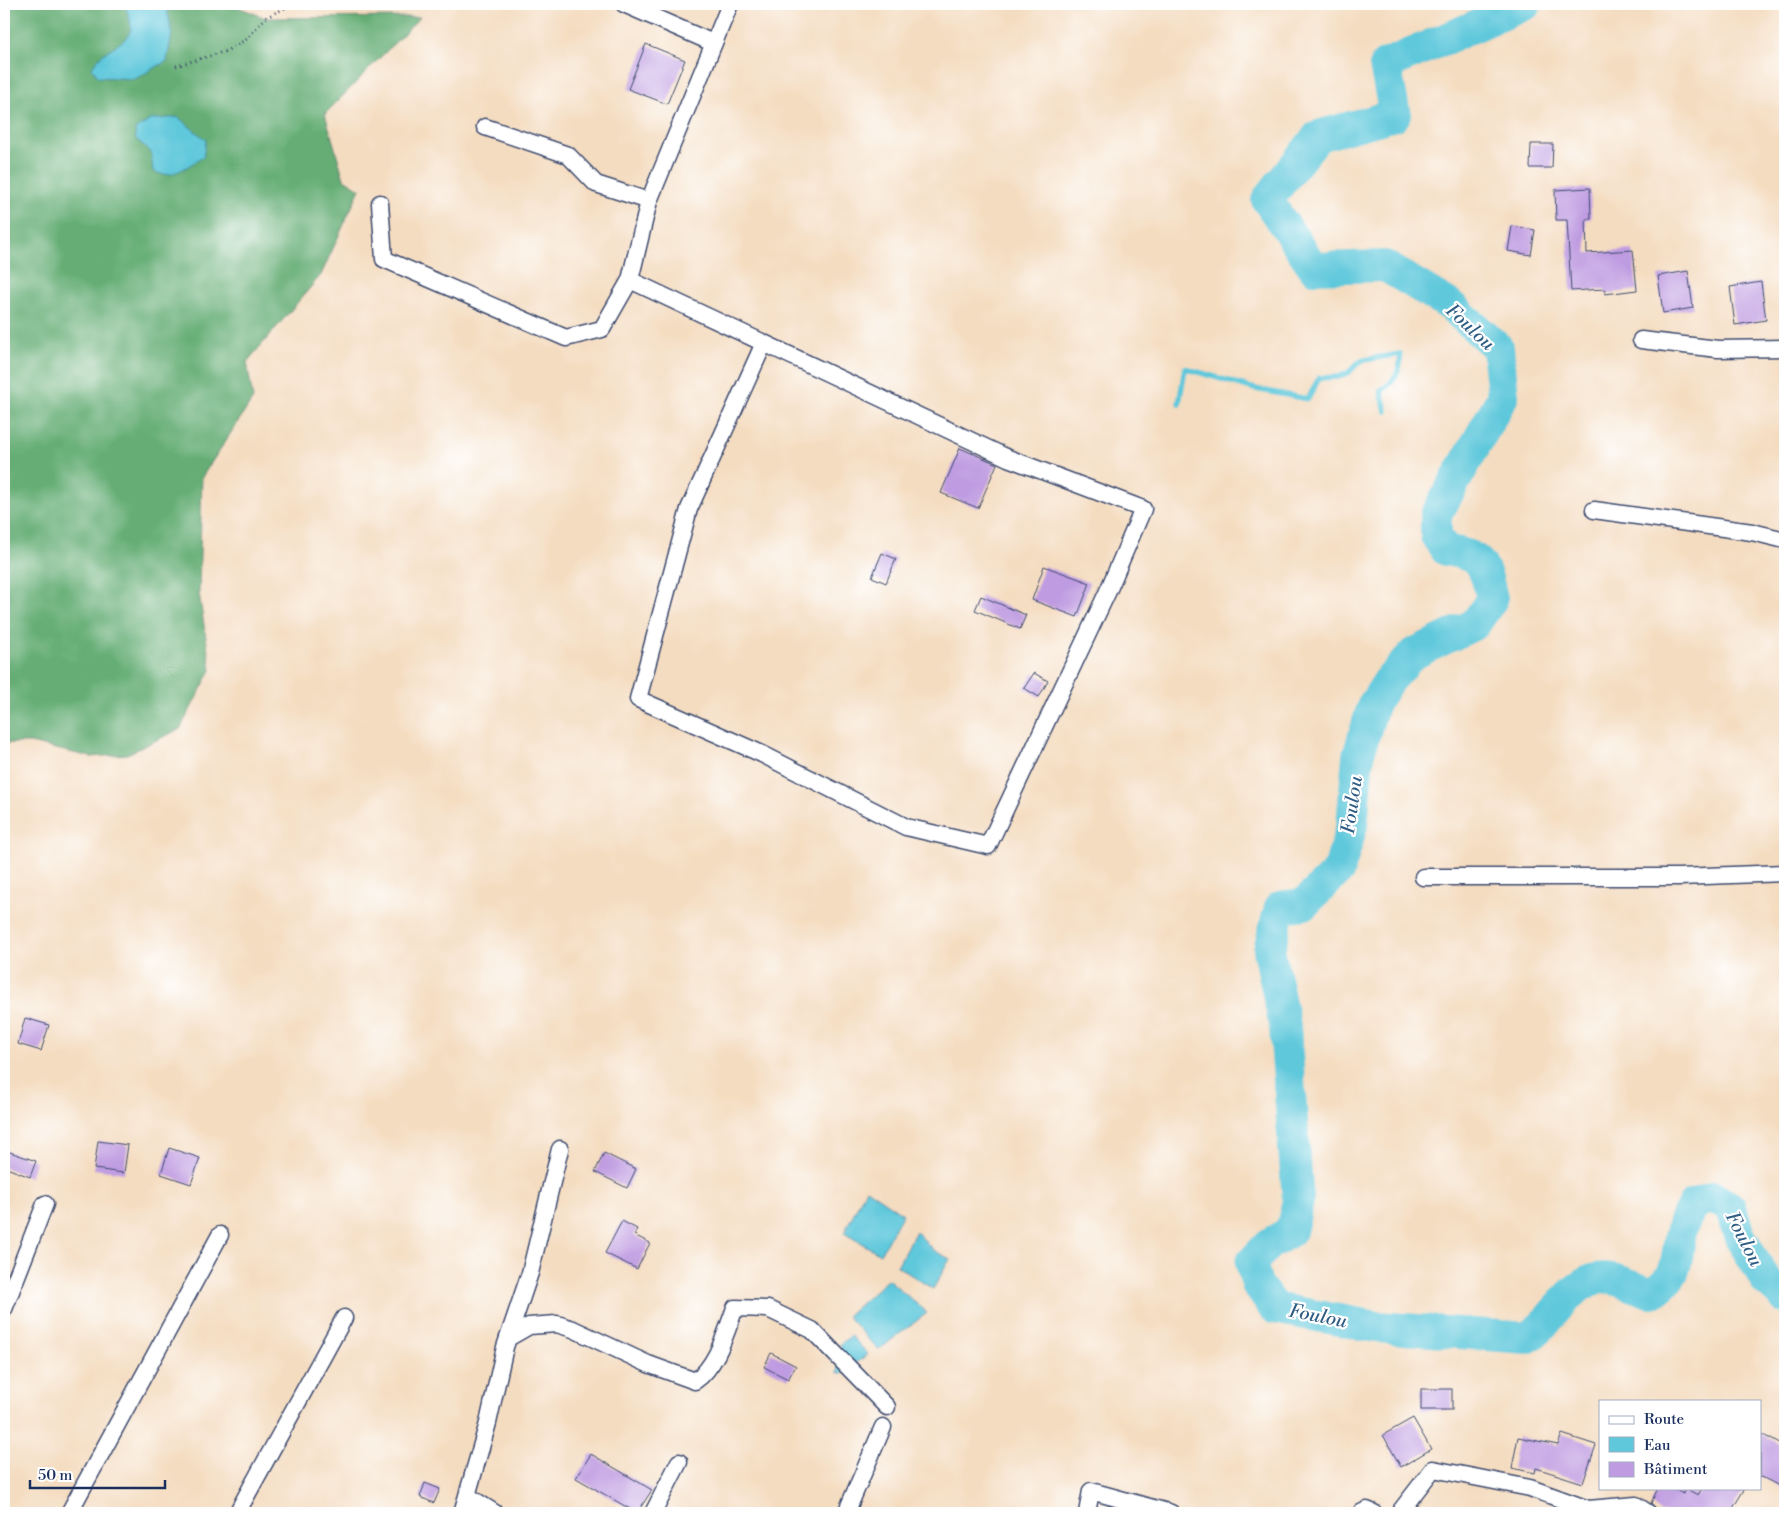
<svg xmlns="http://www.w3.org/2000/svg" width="1789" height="1517" viewBox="0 0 1789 1517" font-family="'Libre Bodoni',serif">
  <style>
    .forest { fill: #65ad74; stroke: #406e69 }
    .water { fill: #5fc8db; stroke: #3d7c9c }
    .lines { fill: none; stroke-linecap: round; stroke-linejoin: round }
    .stream { stroke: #5fc8db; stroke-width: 5.5 }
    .river { stroke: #5fc8db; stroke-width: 32 }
    .building { fill: #bf9ce1 }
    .minor-casing { stroke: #3c496d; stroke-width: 19 }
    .path { stroke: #3c496d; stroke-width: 3; stroke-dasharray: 1 4; stroke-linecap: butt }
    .minor { stroke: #fff; stroke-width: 16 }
    .labels { text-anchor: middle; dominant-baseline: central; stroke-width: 4.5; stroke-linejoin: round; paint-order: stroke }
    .water-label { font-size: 19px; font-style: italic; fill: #2f5d84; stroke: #fff }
  </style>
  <rect width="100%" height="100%" fill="#fff"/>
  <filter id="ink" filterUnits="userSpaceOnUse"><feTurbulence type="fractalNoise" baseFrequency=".02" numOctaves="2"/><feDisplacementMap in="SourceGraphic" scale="10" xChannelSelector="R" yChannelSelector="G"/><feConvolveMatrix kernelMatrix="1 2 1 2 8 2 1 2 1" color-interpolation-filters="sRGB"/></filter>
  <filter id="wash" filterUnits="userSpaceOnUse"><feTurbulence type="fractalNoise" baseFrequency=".0096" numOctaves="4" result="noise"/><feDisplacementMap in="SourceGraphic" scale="20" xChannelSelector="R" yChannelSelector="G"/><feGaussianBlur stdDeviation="1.12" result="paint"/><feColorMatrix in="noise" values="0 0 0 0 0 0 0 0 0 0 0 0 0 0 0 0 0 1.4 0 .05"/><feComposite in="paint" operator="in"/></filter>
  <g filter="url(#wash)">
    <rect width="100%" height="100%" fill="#f4dcc0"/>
    <!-- forest -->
    <polygon class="forest" points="4,4 230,4 266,18 420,17 325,114 344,179 360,189 321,275 247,362 253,399 202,477 199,593 211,670 180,729 127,754 91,757 30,743 4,743"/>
    <!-- water -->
    <g class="water">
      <path d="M124 4H166L172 33 167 61 135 79 98 77 92 68C108 37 146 49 124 4Z"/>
      <path d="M178 117 206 140 203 157C187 166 171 181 153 171L151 152 136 139 135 130 150 120Z"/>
      <polygon points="866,1189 903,1214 880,1254 844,1233"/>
      <polygon points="916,1231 933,1250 950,1259 933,1289 897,1266"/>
      <polygon points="888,1279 927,1313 878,1350 847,1316"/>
      <polygon points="851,1336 868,1354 844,1373 838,1373 841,1343"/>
    </g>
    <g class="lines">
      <!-- stream -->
      <path class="stream" d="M1179 404 1185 368 1255 389 1308 399 1319 378 1338 377 1348 373 1358 363 1364 360 1400 354C1402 368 1394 384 1381 390L1386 411"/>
      <!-- river -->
      <path class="river" d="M1526 4 1385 65 1395 115 1318 136 1267 200 1314 268 1385 266 1450 305 1498 348 1503 396 1436 515V536L1446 550C1483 557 1484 563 1492 599L1475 624 1413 654 1389 680 1373 705 1358 756 1352 825 1339 870 1304 904 1280 907 1269 950 1285 1027 1298 1201 1291 1231 1269 1244 1251 1263 1257 1284 1274 1308 1377 1327 1527 1338C1539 1331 1546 1322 1555 1311 1593 1268 1602 1273 1652 1293 1683 1273 1674 1259 1682 1228 1684 1220 1690 1211 1694 1204L1714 1197 1730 1207 1740 1237 1767 1282 1785 1298"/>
    </g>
    <g id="blocks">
      <!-- building -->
      <g class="building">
        <polygon points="646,44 685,60 667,104 628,89"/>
        <polygon points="1531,144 1553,144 1552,168 1530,168"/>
        <polygon points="1590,188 1591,219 1586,219 1587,253 1633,250 1637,290 1605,294 1605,289 1571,291 1567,220 1556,220 1555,190"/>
        <polygon points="1512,226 1535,230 1531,255 1508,251"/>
        <polygon points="1688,271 1693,308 1663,313 1658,276"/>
        <polygon points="1761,282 1766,320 1735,325 1730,287"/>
        <polygon points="960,448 997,464 978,508 941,493"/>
        <polygon points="882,553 896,559 886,583 872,577"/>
        <polygon points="1044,566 1090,583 1077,617 1032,600"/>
        <polygon points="981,596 1026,615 1020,629 975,610"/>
        <polygon points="1034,673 1048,681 1039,697 1024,688"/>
        <polygon points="25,1018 49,1025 41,1051 18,1044"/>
        <polygon points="98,1141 128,1145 124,1173 94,1169"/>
        <polygon points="169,1148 200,1158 191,1184 161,1174"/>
        <polygon points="4,1150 36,1161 30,1177 4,1167"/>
        <polygon points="604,1153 636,1169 627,1188 595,1172"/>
        <polygon points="622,1221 637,1229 634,1235 650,1243 637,1269 605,1253"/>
        <polygon points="771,1353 796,1366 788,1379 764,1367"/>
        <rect x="1421" y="1389" width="31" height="21"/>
        <polygon points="1413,1418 1431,1449 1401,1467 1383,1435"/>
        <polygon points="1760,1433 1785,1447 1785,1489 1760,1476"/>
        <polygon points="1562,1434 1596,1445 1583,1483 1536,1468 1535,1473 1512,1468 1518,1437 1558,1445"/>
        <polygon points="591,1454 652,1490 637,1513 576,1478"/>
        <polygon points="425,1483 440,1489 434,1503 420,1497"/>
        <polygon points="1658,1488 1672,1488 1683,1494 1686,1489 1698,1495 1702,1488 1745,1488 1730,1513 1660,1513 1651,1503"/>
      </g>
    </g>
  </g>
  <g filter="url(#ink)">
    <use href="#blocks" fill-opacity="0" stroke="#3c496d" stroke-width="1"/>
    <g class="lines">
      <defs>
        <g id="minor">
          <polyline points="624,4 713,43"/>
          <polyline points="730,4 649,201 630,280 1008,458 1143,509 1108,591 988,846 906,827 762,754 638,699 689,509 764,343"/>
          <polyline points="485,127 568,155 596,184 649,201"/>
          <polyline points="380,203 384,259 566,338 602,329 630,280"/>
          <polyline points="1641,340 1718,349 1785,348"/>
          <polyline points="1594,510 1752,532 1785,540"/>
          <polyline points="1423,877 1679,877 1785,873"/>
          <polyline points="4,1309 45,1204"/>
          <polyline points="508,1338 530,1273 560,1149"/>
          <polyline points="468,1496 495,1513"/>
          <polyline points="69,1513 220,1235"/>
          <polyline points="237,1513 344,1318"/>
          <path d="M462 1513 488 1423 505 1347 508 1338 529 1326 557 1324 573 1329 648 1364 695 1381C717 1366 726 1332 735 1308L768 1309 812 1330 887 1407"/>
          <polyline points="653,1513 679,1462"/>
          <polyline points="846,1513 883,1427"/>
          <polyline points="1087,1513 1091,1491 1171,1513"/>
          <polyline points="1361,1513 1367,1510 1374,1513"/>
          <polyline points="1399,1513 1433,1469 1530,1488 1588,1509 1636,1505 1648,1513"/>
        </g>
      </defs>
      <!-- minor casing -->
      <use href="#minor" class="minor-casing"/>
      <!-- path -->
      <polyline class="path" points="176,66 226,51 247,39 265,18 293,4"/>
      <!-- minor -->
      <use href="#minor" class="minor"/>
    </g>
  </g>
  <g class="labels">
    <!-- water labels -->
    <g class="water-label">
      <text transform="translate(1470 327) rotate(43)">Foulou</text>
      <text transform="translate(1352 805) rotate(-82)">Foulou</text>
      <text transform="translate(1744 1239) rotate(63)">Foulou</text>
      <text transform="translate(1318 1316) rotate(11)">Foulou</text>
    </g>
  </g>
  <!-- margin -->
  <rect width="1789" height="1517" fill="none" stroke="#fff" stroke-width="20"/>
  <!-- legend -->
  <rect x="1599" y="1400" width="162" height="90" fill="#ffffff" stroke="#a4acbf"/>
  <rect x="1609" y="1416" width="25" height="8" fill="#ffffff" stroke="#a4acbf"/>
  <text x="1644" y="1424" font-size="15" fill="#1b2f5e">Route</text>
  <rect x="1609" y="1437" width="25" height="15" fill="#5fc8db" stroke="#a4acbf"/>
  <text x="1644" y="1450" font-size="15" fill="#1b2f5e">Eau</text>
  <rect x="1609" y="1462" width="25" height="15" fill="#bf9ce1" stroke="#a4acbf"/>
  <text x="1644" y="1474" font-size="15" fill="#1b2f5e">Bâtiment</text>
  <!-- scale -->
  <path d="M30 1480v8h135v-8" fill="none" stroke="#1b2f5e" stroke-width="2.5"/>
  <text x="38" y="1480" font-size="15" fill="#1b2f5e" stroke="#ffffff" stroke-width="4" paint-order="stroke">50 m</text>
</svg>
